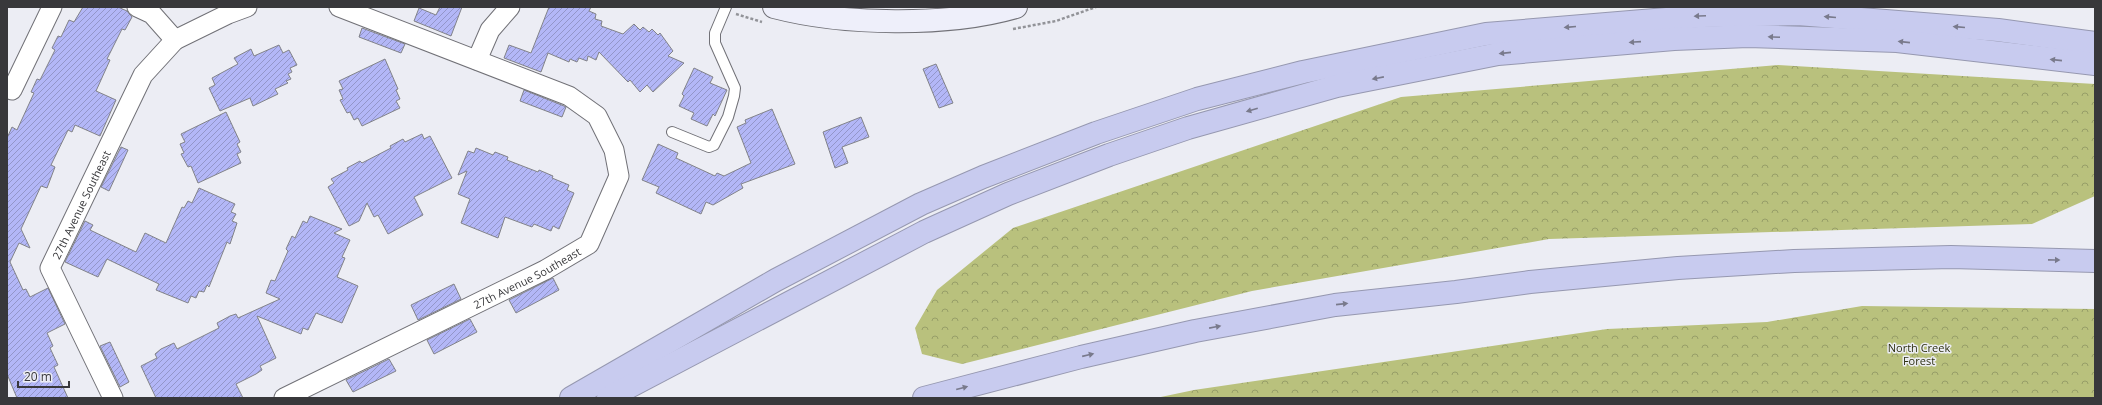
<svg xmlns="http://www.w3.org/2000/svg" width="2102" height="405" viewBox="0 0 2102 405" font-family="'Open Sans',sans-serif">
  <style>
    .forest { fill: url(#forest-crowns) }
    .building { fill: url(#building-hatch); stroke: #828389 }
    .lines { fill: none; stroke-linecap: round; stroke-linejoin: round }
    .lane-casing { stroke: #717177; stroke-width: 12 }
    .street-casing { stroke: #717177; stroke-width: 21 }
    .secondary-casing { stroke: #717177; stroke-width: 24 }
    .highway-casing { stroke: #9698b0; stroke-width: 24 }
    .path { stroke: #929398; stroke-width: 2.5; stroke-dasharray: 3 2; stroke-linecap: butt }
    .lane { stroke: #fff; stroke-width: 10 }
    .street { stroke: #fff; stroke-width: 19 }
    .secondary { stroke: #eeeffa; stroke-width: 22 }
    .highway { stroke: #c8cbef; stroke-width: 22 }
    .oneway { fill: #797a8c }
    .labels { text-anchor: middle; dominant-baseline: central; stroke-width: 3; stroke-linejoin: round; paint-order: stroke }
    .street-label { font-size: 11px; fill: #38383b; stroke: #ecedf4 }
    .park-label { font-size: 11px; fill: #2d3011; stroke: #ecedf4 }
  </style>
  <defs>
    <pattern id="forest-crowns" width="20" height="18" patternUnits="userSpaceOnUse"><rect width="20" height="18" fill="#b9c17d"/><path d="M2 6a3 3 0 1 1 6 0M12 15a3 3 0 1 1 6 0" fill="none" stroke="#979e68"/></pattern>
    <pattern id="building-hatch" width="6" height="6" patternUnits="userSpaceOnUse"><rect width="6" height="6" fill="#b3b7f7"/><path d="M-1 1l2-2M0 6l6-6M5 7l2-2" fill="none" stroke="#9396c9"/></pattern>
  </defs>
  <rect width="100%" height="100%" fill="#ecedf4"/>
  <!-- forest -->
  <g class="forest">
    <polygon points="1778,65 2095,84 2095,196 2032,224 1549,239 1252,291 962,364 922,354 915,328 937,290 1013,228 1401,97"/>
    <polygon points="1862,306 2095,309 2095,398 1156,398 1194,390 1607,329 1767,322"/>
  </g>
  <!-- building -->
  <g class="building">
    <polygon points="83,7 118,7 127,11 132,17 125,30 122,29 107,59 110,60 96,91 116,100 100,136 75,125 72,132 68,130 51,165 55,167 47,188 41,186 21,229 30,248 19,243 10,262 23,290 26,289 30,297 48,288 65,324 47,333 53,346 50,348 58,365 54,367 68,398 17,398 7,374 7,138 12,127 17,130 34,93 31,92 37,79 40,80 55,50 52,48 58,36 61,37 69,20 74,22"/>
    <polygon points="440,7 462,7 451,36 414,21 419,8 436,15"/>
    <polygon points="549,7 591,7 589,11 596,14 595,19 602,21 601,26 623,34 634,24 640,30 643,27 649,32 652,29 658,35 660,33 673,51 668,56 684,63 653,92 647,85 640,92 630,80 628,82 599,52 596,60 588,56 587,61 579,58 577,62 570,59 569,62 548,53 541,72 504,58 509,45 531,53"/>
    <polygon points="362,28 405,44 401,53 359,37"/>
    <polygon points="279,45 283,53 289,50 297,65 290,68 292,72 288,74 291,79 286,81 288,83 275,89 278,94 253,106 250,98 220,111 209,88 215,85 212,78 238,64 234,58 251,49 254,56"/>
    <polygon points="385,59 398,89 396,90 400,99 396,101 400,108 362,126 358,118 354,120 350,112 347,113 340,100 343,99 339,90 343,89 339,81"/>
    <polygon points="936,64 953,103 939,108 923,69"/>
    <polygon points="694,68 713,77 710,83 727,90 715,116 713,114 707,126 691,119 694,113 679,106 684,96 682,94"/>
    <polygon points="524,90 564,106 566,107 562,117 520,101"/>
    <polygon points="772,109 795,164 741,184 743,188 713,205 706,202 701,214 656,193 659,187 642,180 658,144 678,153 676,158 715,176 717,173 724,176 751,163 737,127 746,123 745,120"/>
    <polygon points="226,112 240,142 237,144 241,152 237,154 241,163 198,183 191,166 188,167 181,154 184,153 180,144 185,142 181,134"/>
    <polygon points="861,117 869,137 842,147 848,163 835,168 823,132"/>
    <polygon points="422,134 424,139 430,136 452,178 414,197 423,215 388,234 378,215 374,217 367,203 359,221 349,226 328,187 334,183 331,179 348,170 347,168 360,161 362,163 391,148 390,146 403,139 405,142"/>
    <polygon points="121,147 128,150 109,191 101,187"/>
    <polygon points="476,148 493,155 495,152 508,157 507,160 538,172 539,170 553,176 552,178 569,185 567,190 574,193 559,229 553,226 551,231 534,224 532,227 505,217 498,238 461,223 470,199 458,194 467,171 458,175 468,151 474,153"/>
    <polygon points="199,188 235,204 231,212 236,214 232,221 237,223 230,244 227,242 209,287 207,285 204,292 199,291 196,298 191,296 188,303 156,290 159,284 107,259 98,277 65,262 85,221 93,225 90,230 136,252 145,233 166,243 182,207 184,208 188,201 192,203"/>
    <polygon points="310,216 342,229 334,233 350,240 342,257 345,258 337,277 358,286 342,323 316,313 308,330 303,328 301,334 257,316 276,358 260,366 262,370 256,374 236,384 243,398 156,398 141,366 157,358 155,354 161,349 174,343 177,349 219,328 217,323 230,316 236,314 238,318 280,299 266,293 271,280 275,281 288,251 286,249 292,236 295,238 303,221 307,223"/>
    <polygon points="553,278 559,290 516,313 509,300"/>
    <polygon points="454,284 461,299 418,320 411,305"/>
    <polygon points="470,319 477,332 434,354 427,340"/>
    <polygon points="110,342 129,382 120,387 100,346"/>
    <polygon points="389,359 396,371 353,392 346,380"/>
  </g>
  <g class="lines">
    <defs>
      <polyline id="lane" points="672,132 709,147 714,145 728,117 734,96 735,88 715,43 715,33 726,7"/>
      <g id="street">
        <polyline points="137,7 152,14 175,40 228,14 247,7"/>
        <polyline points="477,60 490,30 510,7"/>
        <polyline points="12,90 52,7"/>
        <path id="s1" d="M113 398 50 268 143 75 175 40"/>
        <path id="s2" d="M284 398 545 270 589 244 619 176 614 150 597 116 569 96 339 7"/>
      </g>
      <path id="secondary" d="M774 7C843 25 947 27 1016 7"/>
      <g id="highway">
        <polyline points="571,398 776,280 921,204 983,177 1096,133 1197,99 1303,72 1486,34 1703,16 1798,14 1998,30 2095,43"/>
        <polyline points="608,398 924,232 1008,194 1109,155 1188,128 1337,86 1498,54 1674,39 1748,36 1897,41 2095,64"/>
        <polyline points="924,398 1081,357 1195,331 1335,305 1456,292 1530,282 1678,268 1794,261 1951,257 2095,261"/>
      </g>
    </defs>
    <!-- lane casing -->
    <use href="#lane" class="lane-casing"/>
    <!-- street casing -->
    <use href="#street" class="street-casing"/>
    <!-- secondary casing -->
    <use href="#secondary" class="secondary-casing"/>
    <!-- highway casing -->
    <use href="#highway" class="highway-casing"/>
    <!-- path -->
    <g class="path">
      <polyline points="736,14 762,22"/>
      <polyline points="1013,29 1056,21 1096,7"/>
    </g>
    <!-- lane -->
    <use href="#lane" class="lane"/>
    <!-- street -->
    <use href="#street" class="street"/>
    <!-- secondary -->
    <use href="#secondary" class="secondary"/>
    <!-- highway -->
    <use href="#highway" class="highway"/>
  </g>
  <!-- one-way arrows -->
  <defs><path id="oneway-solid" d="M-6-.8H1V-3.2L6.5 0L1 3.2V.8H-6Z"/></defs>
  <g class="oneway">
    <use href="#oneway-solid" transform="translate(1700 16) rotate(177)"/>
    <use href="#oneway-solid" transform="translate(1830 17) rotate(-175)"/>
    <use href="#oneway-solid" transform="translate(1570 27) rotate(175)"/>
    <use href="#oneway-solid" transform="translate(1959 27) rotate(-175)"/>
    <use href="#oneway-solid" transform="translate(1774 37) rotate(-178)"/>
    <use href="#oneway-solid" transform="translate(1635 42) rotate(176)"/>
    <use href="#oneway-solid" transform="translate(1904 42) rotate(-174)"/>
    <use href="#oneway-solid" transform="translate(1505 53) rotate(174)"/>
    <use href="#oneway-solid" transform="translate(2056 60) rotate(-174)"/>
    <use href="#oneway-solid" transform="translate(1378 78) rotate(169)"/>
    <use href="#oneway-solid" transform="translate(1252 110) rotate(164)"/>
    <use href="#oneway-solid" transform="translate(2054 260) rotate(1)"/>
    <use href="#oneway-solid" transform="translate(1342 304) rotate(-6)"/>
    <use href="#oneway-solid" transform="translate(1215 327) rotate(-11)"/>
    <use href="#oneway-solid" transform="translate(1088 355) rotate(-13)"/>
    <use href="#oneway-solid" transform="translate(962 388) rotate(-15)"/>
  </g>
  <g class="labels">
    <!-- street labels -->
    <g class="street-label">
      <text stroke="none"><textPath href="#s1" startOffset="215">27th Avenue Southeast</textPath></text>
      <text stroke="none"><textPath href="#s2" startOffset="271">27th Avenue Southeast</textPath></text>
    </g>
    <!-- park labels -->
    <g class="park-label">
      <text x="1919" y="347">North Creek<tspan x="1919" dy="13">Forest</tspan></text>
    </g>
  </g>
  <!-- border -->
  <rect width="2102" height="405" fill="none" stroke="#38383b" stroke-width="16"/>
  <!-- scale -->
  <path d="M18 381v6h51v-6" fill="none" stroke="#38383b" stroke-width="2"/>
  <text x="24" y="381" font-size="12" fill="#38383b" stroke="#ecedf4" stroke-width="3" paint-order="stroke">20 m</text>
</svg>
